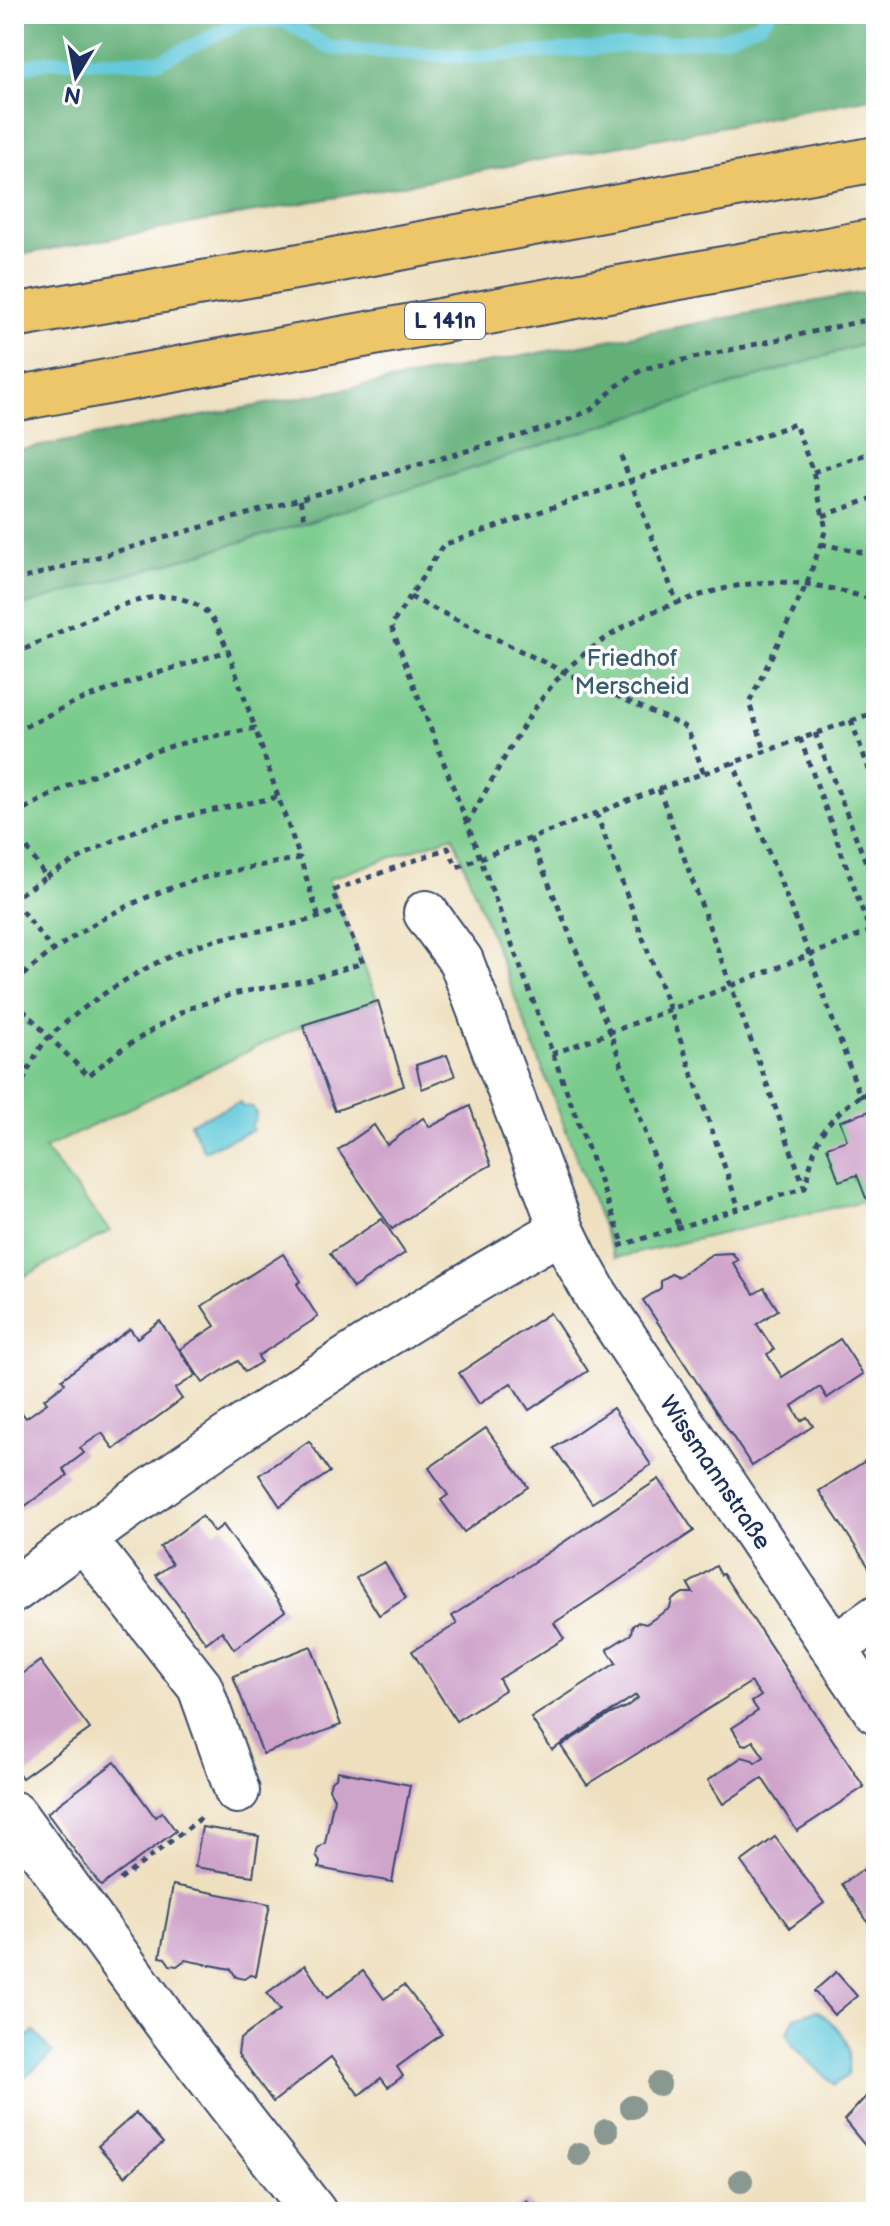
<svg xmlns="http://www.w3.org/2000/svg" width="890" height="2226" viewBox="0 0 890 2226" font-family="'Balsamiq Sans',sans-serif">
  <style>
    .green { fill: #79cb8c; stroke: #4a7d75; stroke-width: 2 }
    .forest { fill: #62af78; stroke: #3e6f6b; stroke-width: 2 }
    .water { fill: #5ec8d9; stroke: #3c7c9c; stroke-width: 2 }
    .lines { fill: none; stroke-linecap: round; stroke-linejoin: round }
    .stream { stroke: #5ec8d9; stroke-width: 14 }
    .building { fill: #cfa4cb }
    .minor-casing { stroke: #3b4a6d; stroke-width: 48 }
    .highway-casing { stroke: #3b4a6d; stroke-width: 48 }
    .path { stroke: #3b4a6d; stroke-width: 5; stroke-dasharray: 6 6; stroke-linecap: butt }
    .minor { stroke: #fff; stroke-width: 44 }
    .highway { stroke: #ecc669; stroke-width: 44 }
    .tree { fill: #899891 }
    .labels { text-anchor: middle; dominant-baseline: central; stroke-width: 7; stroke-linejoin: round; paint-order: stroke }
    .shield { fill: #fff; stroke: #5f6d8e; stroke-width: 2 }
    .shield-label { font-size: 22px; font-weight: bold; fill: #1b2f5e }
    .park-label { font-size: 24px; fill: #375e6c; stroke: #fff }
    .street-label { font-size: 24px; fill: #1b2f5e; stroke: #fff }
  </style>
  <rect width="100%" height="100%" fill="#fff"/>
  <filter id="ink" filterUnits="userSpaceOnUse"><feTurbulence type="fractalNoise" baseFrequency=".0125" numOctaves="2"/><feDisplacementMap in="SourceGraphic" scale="16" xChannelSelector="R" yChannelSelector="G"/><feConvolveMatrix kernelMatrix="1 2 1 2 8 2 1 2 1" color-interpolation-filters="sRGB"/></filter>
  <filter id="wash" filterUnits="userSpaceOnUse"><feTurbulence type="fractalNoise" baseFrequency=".006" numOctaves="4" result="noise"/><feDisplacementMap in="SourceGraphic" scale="32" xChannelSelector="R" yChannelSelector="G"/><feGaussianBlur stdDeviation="1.8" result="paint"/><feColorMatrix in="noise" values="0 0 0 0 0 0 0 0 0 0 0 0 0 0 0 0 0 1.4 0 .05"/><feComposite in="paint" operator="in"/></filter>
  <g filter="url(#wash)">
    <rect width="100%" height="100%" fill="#eee0bf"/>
    <!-- green -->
    <polygon class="green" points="876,340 876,1198 615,1258 453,836 328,879 378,1001 303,1025 44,1149 110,1231 14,1282 14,608 306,523 613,422"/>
    <!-- forest -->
    <g class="forest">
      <polygon points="14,14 876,14 876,97 682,134 14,256"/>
      <polygon points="876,290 876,340 613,422 306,523 14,608 14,451"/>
    </g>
    <!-- water -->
    <g class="water">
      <path d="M240 1102 242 1106 252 1107C258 1113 257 1119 251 1125L253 1130 204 1151 190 1123Z"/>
      <path d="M817 2010C842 2030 854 2041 848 2075L834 2085 793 2046 787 2033 795 2017Z"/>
      <polygon points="34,2031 53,2053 14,2086 14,2049"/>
    </g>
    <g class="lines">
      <!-- stream -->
      <polyline class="stream" points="14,69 48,61 160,61 246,20 285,21 330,48 471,57 721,39 759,24 769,14"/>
    </g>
    <g id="blocks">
      <!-- building -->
      <g class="building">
        <polygon points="378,1001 404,1086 335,1111 303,1025"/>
        <polygon points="447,1055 455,1076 422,1089 416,1065"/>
        <polygon points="470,1106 491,1165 464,1180 392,1229 338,1150 374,1125 387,1145 423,1118 430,1127"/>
        <polygon points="876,1109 876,1195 866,1198 857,1175 839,1181 827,1147 847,1140 840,1121"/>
        <polygon points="382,1219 405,1253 353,1288 330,1253"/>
        <polygon points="732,1253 738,1260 733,1263 754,1294 764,1288 778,1310 757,1324 774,1350 767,1354 782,1377 840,1339 863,1374 827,1398 820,1387 792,1406 801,1421 807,1417 813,1426 752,1466 643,1300 661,1288 661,1281 671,1274 678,1277 712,1254"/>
        <polygon points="283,1254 301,1281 297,1284 318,1317 258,1356 261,1362 245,1372 238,1361 203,1383 180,1349 215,1326 202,1306"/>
        <polygon points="550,1313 588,1371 529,1410 511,1383 479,1404 459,1373"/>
        <polygon points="160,1321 196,1375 175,1389 182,1399 114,1449 102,1433 80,1448 84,1453 63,1469 68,1475 14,1514 14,1406 16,1405 26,1418 47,1403 44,1399 65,1383 62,1379 130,1329 137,1338"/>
        <polygon points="613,1408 651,1465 592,1503 554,1448"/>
        <polygon points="486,1428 528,1487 464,1532 441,1500 448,1495 429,1468"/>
        <polygon points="309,1441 330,1472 280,1506 259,1475"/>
        <polygon points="876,1454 876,1578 819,1491"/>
        <polygon points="659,1479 694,1531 554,1623 564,1639 499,1679 505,1690 456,1721 412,1651 457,1624 452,1616"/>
        <polygon points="202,1516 214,1532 223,1525 285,1611 234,1649 222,1631 206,1643 156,1575 172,1564 160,1547"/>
        <polygon points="384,1562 406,1598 379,1615 356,1578"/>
        <polygon points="716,1566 721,1575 723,1574 864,1787 797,1831 762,1778 723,1804 708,1780 742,1757 753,1760 755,1763 764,1757 753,1741 747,1745 742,1744 732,1728 758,1711 752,1702 761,1696 751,1682 587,1785 561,1746 611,1714 626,1707 638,1698 636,1695 552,1750 531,1718 616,1663 607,1649 631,1634 632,1626 638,1622 646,1624 670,1608 672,1600 683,1593 693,1593 688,1584"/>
        <polygon points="311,1646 341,1725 263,1754 233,1676"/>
        <polygon points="40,1661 90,1729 22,1778 14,1767 14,1680"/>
        <polygon points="115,1762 155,1817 162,1812 176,1831 101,1886 47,1813"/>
        <polygon points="337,1771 410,1785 392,1882 319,1868 320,1862 316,1856 318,1848 325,1843 334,1798 329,1789 331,1781 336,1778"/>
        <polygon points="202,1827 259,1836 253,1876 195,1867"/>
        <polygon points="775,1837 824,1903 790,1928 741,1862"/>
        <polygon points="876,1861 876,1934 842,1884"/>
        <polygon points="173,1885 270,1904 256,1976 250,1975 244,1979 236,1977 231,1969 185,1960 177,1966 170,1965 165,1958 160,1957"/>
        <polygon points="305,1965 327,1998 363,1971 384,1999 404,1985 442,2034 397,2067 403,2076 388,2087 381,2078 359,2095 331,2057 273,2102 238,2054 240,2039 280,2010 267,1993"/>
        <polygon points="836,1972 857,1996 834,2015 814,1991"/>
        <polygon points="874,2088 876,2090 876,2159 844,2120"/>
        <polygon points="136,2113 163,2143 125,2176 98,2146"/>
        <polygon points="527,2200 536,2212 510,2212"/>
      </g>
    </g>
  </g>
  <g filter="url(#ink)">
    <use href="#blocks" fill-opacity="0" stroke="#3b4a6d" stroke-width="2"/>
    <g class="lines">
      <defs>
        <g id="minor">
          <path id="s1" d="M426 913 461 961 562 1230 576 1259 596 1295 876 1711"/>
          <polyline points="83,1538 200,1687 237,1791"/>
          <path d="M14 1590C189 1459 372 1337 562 1230"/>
          <polyline points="834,1648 876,1618"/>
          <polyline points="14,1814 168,2025 314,2212"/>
        </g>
        <g id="highway">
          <polyline points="14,316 329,261 876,159"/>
          <polyline points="14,399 876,241"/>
        </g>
      </defs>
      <!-- minor casing -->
      <use href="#minor" class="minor-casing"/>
      <!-- highway casing -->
      <use href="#highway" class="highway-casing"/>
      <!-- path -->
      <g class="path">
        <path d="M621 456 677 603C755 575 798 576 876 601"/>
        <polyline points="813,472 876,451"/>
        <polyline points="300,500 306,523"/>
        <polyline points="823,516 876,497"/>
        <polyline points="821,544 865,553 876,549"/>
        <polyline points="14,581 557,425 592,409 617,386 643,369 876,318"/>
        <polyline points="410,597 564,672 687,728 704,774"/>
        <path d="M14 654C54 636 108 605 150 598 164 595 180 597 193 603 213 612 220 632 228 651"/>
        <polyline points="851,720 876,789"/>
        <polyline points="14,732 75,702 151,675 228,651 255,728"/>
        <polyline points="815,733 876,888"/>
        <polyline points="800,738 876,948"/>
        <polyline points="659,789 804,1186"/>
        <polyline points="596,813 670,1010 739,1208"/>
        <path d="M14 815C68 784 127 757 187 742 210 736 233 733 255 728L278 797"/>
        <polyline points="467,823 391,626 443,545 795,424 813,472 826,529 807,583 749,703 765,750"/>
        <polyline points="14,828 46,877 14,898"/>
        <polyline points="530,838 610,1032 679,1228"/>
        <path d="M46 877C83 856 121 833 163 822 201 812 240 805 278 797L300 858"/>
        <polyline points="14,901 53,951"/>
        <path d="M14 983C67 935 127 900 196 880 230 870 265 865 300 858L319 918"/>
        <polyline points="14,1001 88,1076 120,1050 187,1009 237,993 303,981 363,963 340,909"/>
        <path d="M552 1054C661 1014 768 971 876 929"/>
        <polyline points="860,1096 876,1091"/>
        <path d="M14 1104C23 1081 31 1059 47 1039 54 1032 63 1025 70 1019 109 987 166 953 215 940 257 930 299 927 340 909L332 891 448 848 457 867 659 789 876 712"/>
        <path d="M622 1240 467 823C496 776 525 713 563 673 583 652 617 630 643 616 654 611 666 607 677 603"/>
        <path d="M619 1246 805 1188C816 1140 818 1126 860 1096L809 954 733 762"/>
        <polyline points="120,1880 201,1818"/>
      </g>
      <!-- minor -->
      <use href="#minor" class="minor"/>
      <!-- highway -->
      <use href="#highway" class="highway"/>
    </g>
    <!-- trees -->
    <g class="tree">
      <circle cx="659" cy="2084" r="12"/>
      <circle cx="632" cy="2107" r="12"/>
      <circle cx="606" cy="2131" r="12"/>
      <circle cx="579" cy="2154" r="12"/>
      <circle cx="741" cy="2181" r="12"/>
    </g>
  </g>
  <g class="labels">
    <!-- shield labels -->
    <rect class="shield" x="405" y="303" width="80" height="36" rx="6"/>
    <g class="shield-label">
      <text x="445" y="321">L 141n</text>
    </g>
    <!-- park labels -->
    <g class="park-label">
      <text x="632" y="658">Friedhof<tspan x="632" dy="28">Merscheid</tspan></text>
    </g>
    <!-- street labels -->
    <g class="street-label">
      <text stroke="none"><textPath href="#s1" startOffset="634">Wissmannstraße</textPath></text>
    </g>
  </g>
  <!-- margin -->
  <rect width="890" height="2226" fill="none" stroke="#fff" stroke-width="48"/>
  <!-- north arrow -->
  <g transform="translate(76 76) rotate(190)" stroke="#ffffff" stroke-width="6" paint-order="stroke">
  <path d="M0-6L14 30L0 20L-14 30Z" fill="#1b2f5e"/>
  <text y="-12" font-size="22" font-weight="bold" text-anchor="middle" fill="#1b2f5e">N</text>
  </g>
</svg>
